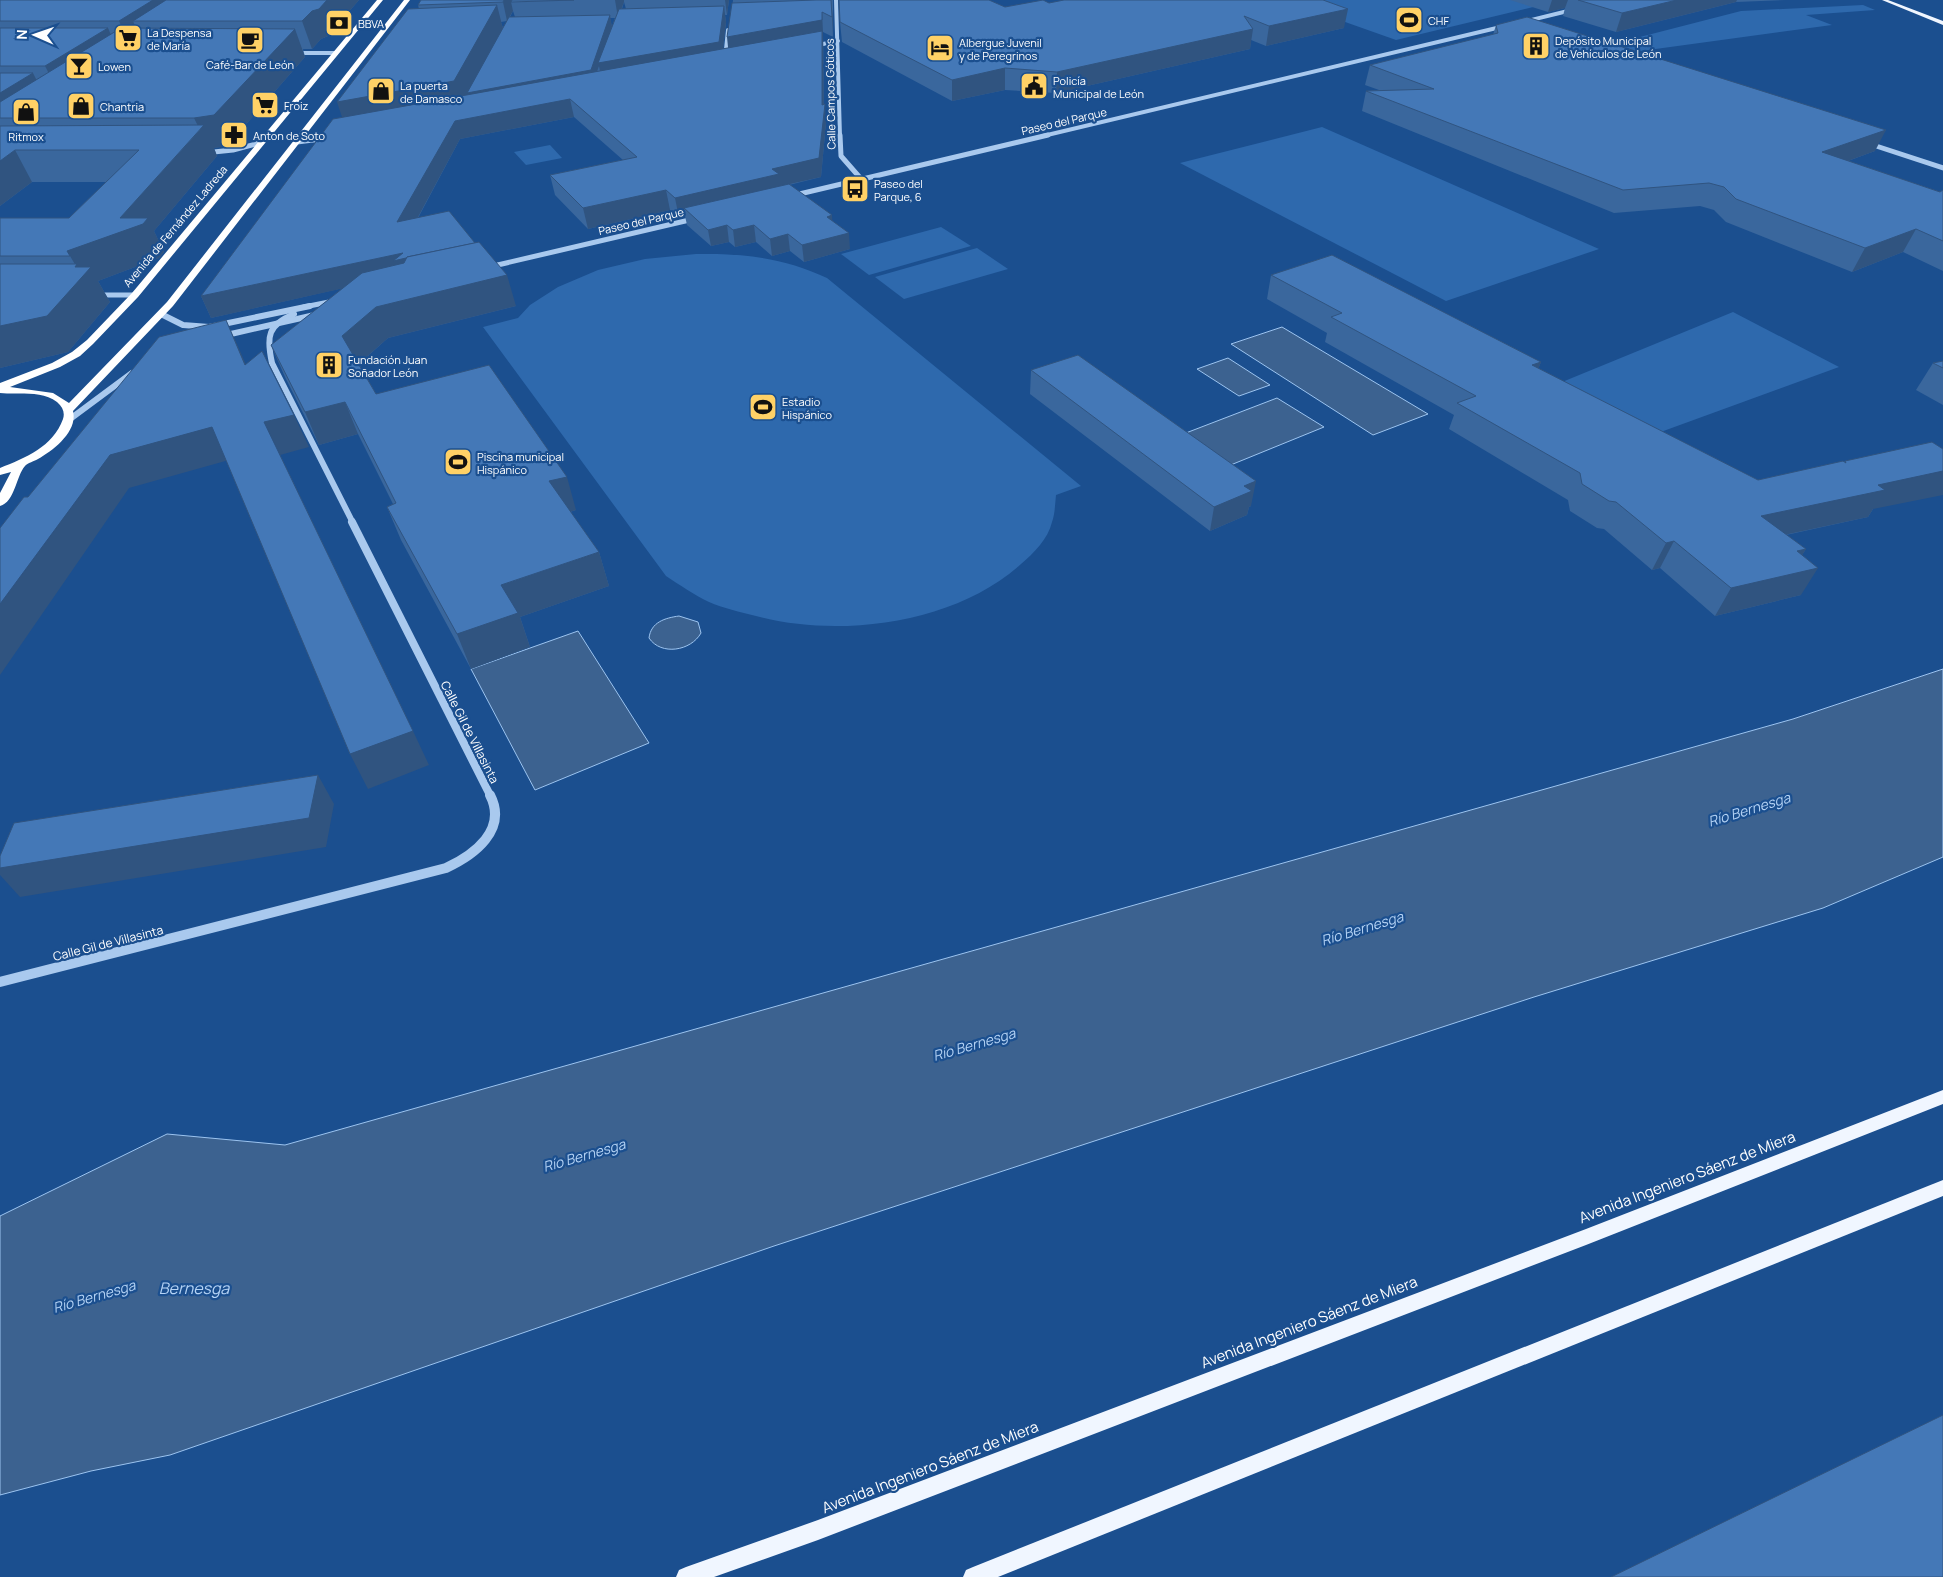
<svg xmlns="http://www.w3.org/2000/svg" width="1943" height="1577" viewBox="0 0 1943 1577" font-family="Manrope,sans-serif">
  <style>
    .green { fill: #2e69ad }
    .water { fill: #3c6290; stroke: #9cc4f0 }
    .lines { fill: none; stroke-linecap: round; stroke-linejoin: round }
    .minor-far4 { stroke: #a9c9ee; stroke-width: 4 }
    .minor-far3 { stroke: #a9c9ee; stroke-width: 5 }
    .minor-far2 { stroke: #a9c9ee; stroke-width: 6 }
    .minor-far1 { stroke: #a9c9ee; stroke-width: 8 }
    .minor { stroke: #a9c9ee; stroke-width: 10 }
    .major { fill: #f0f6ff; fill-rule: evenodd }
    .highway { fill: #fff; fill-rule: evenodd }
    .wall { fill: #3a679d; fill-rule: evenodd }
    .shaded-wall { fill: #305480 }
    .building { fill: #4478b7; stroke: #305480 }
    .labels { text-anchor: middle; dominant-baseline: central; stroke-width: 4.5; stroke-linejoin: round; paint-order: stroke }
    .far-poi-label { font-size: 11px; fill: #fff; stroke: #1b4f8f; text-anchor: start }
    .far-street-label { font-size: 11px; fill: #fff; stroke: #1b4f8f }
    .street-label { font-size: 12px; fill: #fff; stroke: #1b4f8f }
    .water-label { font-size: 14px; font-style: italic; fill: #b5d3f5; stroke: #1b4f8f }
    .near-street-label { font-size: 15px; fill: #fff; stroke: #1b4f8f }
    .near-water-label { font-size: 16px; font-style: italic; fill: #b5d3f5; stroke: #1b4f8f }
  </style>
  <rect width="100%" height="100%" fill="#1b4f8f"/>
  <!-- green -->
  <g class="green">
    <polygon points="1283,0 1562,0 1396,40"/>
    <polygon points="1863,5 1875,10 1806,15 1832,25 1619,54 1601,47 1741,11"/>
    <polygon points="1322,127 1599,249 1446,301 1180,163"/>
    <polygon points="550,145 562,158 526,165 514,152"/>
    <polygon points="941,227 971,246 869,275 841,254"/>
    <polygon points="977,248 1008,269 904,299 875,277"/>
    <path d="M696 254C742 253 785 258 827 278L1081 486 1056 495C1055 504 1055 514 1052 522 1048 539 1034 553 1021 564 956 623 840 639 756 616 740 612 723 608 709 602 694 595 680 585 666 576L483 327 518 318 530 305 558 287 598 270 645 259Z"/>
    <polygon points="1733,312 1839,367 1636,441 1545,389"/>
  </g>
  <!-- water -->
  <g class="water">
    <polygon points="1282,327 1428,414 1373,435 1231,344"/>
    <polygon points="1228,358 1270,385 1239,396 1197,369"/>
    <polygon points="1277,398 1324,427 1211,473 1165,441"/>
    <path d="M679 616 698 622 701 633C691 651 661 656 649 638 651 622 665 618 679 616Z"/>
    <polygon points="578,631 649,743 535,790 471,669"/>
    <polygon points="1943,669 1943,857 1823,908 1534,997 774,1246 170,1455 91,1471 0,1495 0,1216 167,1134 285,1145 1793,719"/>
  </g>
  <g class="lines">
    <!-- minor-far4 -->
    <g class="minor-far4">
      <polyline points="836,0 840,136"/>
      <polyline points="1523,22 1576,9"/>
      <polyline points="813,46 838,41"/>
      <polyline points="293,53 336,53"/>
      <polyline points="725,59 728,30"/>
      <polyline points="1043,136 1505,26"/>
    </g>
    <!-- minor-far3 -->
    <g class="minor-far3">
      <polyline points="840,135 841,156 862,180"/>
      <polyline points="297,142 329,138"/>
      <polyline points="1867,143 1943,168"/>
      <polyline points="204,153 233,150 260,143"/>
      <polyline points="791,196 1048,135"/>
      <polyline points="489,267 698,218"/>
      <polyline points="95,295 135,295"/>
      <polyline points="304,307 334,301"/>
    </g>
    <!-- minor-far2 -->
    <g class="minor-far2">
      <polyline points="161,314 183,325 209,327 310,306"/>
      <path d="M294 314C268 325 266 336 272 363L353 523"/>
      <polyline points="222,336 319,314"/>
      <polyline points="70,419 132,373"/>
    </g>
    <!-- minor-far1 -->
    <polyline class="minor-far1" points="352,522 491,797"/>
    <!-- minor -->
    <path class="minor" d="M0 982 446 868C474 855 508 830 490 795"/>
    <!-- major -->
    <g class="major">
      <polygon points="1882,0 1888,0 1943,21 1943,25"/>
      <polygon points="1943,1090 1943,1104 1586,1245 818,1540 714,1577 676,1577 679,1570 686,1567 818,1520 1586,1229"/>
      <polygon points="1943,1180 1943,1196 998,1577 963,1577 966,1570 973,1567"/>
    </g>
    <!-- highway -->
    <path class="highway" d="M377 0H383L138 297 93 344 80 356 60 367 10 387 53 393 69 403 167 302 404 0H410L173 306 73 411C78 431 54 450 38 459 35 461 27 463 25 466 16 476 15 502 0 506V493L11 472 0 475V468C25 458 53 447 63 419 65 413 63 407 57 402 41 390 18 395 0 393V383L52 363 72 352 87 340 132 293Z"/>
  </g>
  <!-- wall -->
  <g class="wall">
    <polygon points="0,0 359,0 328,36 321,39 312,49 303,49 305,57 227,146 214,148 217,156 154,231 164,252 159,258 98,281 110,302 68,352 0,368 0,218 69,218 106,182 32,182 0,206"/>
    <path d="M421 0H729L727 15H725L726 22 723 49 728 48 733 0H833V37L823 32 824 105 826 123 821 177 789 185 832 221 850 249 804 262 790 251 772 256 756 242 735 247 729 242 711 246 687 225 685 216 679 218 670 210 588 229 555 195 550 175 623 160 574 117 460 139 418 218 516 306 388 338 359 364 376 394 576 510 570 512 599 552 609 586 520 617 530 647 471 669 401 540 387 507 393 504 358 434 319 445 285 377 271 345 343 288 211 318 201 296 342 118 419 9 418 5ZM624 2 626 9H622ZM513 11 515 17H510ZM610 18H615L612 27ZM507 21 503 28 501 22Z"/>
    <polygon points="1323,0 1344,28 1266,46 1251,40 1250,49 1056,93 1005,90 952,101 842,42 840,22 1049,3"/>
    <polygon points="1510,0 1786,0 1736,2 1616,32 1563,16 1565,8 1548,12"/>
    <polygon points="1496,25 1875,151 1848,161 1940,192 1943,190 1943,271 1903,252 1852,272 1726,222 1714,210 1700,206 1614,213 1362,111 1366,91 1379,90 1365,85 1370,65 1493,35"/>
    <polygon points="1271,275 1541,362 1538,369 1758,480 1844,462 1845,461 1873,509 1868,517 1786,535 1806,549 1802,555 1801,595 1715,616 1660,568 1652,570 1604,529 1597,528 1570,511 1568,500 1449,429 1454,415 1325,342 1327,333 1267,299"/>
    <polygon points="1943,361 1943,405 1916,390 1933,363"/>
    <polygon points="1031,370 1251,506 1249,507 1247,515 1210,531 1030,394"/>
  </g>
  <!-- shaded-wall -->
  <g class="shaded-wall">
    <polygon points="153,0 175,0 133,21 142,42 132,49 119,21"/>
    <polygon points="327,0 359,0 328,36 321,39 312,49 302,21 312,11"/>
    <polygon points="504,0 520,0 511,2 513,11 507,21 503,2"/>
    <polygon points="615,0 624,0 624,2 618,18"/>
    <polygon points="725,0 729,0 727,15"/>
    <polygon points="831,0 833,19 833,37 832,17"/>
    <polygon points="1552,0 1568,0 1565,8 1548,12"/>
    <polygon points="1677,0 1737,0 1736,2 1616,32 1622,13"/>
    <polygon points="497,5 503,29 610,15 612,27 724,6 726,22 722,59 602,81 599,66 593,83 346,129 337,102"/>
    <polygon points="1348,9 1344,28 1266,46 1269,26"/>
    <polygon points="822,12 823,32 824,114 825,104 826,123 821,177 684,208 685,216 679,218 675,198 772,169 822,105 729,57 727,37"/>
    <polygon points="108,28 120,56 60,95 45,66"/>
    <polygon points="295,29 305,57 227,146 214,148 217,156 154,231 164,252 159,258 98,281 110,302 68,352 0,368 0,326 75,267 76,266 67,251 120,218 200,130 194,118"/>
    <polygon points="1253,29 1250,49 1056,93 1057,72"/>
    <polygon points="1005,68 1005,90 952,101 952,80"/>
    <polygon points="33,73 48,103 0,118 0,93"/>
    <polygon points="570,99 574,117 460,139 404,243 397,222 455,121"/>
    <polygon points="1886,130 1875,151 1812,174 1822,152"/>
    <polygon points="15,150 32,182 0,206 0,161"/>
    <polygon points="666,190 670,210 588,229 583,208"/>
    <polygon points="832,215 833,232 827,217"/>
    <polygon points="727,225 729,242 711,246 708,230"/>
    <polygon points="754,225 756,242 735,247 733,230"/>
    <polygon points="1916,229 1903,252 1852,272 1865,248"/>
    <polygon points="849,233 850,249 804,262 802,245"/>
    <polygon points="788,234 790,251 772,256 770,239"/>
    <polygon points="475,243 398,276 211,318 201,296 403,253"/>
    <polygon points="507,275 516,306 388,338 355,367 342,336 376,307"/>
    <polygon points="226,320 240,351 260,397 245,365"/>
    <polygon points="1541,362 1531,388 1532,365"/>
    <polygon points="345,402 358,434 319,445 305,412"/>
    <polygon points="294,415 309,447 280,455 264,422"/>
    <polygon points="212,427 229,460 129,488 0,675 0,604 110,455"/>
    <polygon points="1943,471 1943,495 1873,509 1868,517 1746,543 1761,516 1878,485"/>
    <polygon points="567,477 576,510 559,515 549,481"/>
    <polygon points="1256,481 1251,506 1249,507 1247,515 1210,531 1214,507 1244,486"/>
    <polygon points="1674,541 1660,568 1652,570 1666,543"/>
    <polygon points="1806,549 1790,574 1818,568 1801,595 1715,616 1731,588 1797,551"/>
    <polygon points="599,552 609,586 520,617 530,647 471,669 457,634 501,585"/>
    <polygon points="413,731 429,765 368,789 350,754"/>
    <polygon points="318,775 334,804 326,847 20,897 0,875 0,868"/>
  </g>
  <!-- building -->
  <g class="building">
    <polygon points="0,0 153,0 119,21 0,21"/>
    <polygon points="166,0 327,0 319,9 312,11 302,21 133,21"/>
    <polygon points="421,0 504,0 503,2 418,5"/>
    <polygon points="512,0 574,0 511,2"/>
    <polygon points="816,0 831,0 832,17 822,12 822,20 727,37 732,3"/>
    <polygon points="839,0 989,0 1005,7 1043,0 1049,3 1064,0 1323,0 1348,9 1269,26 1244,16 1253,29 1057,72 1005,68 952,80 840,22"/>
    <polygon points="1578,0 1677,0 1622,13"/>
    <polygon points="497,5 454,81 337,102 408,9"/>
    <polygon points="724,6 719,42 598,63 619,9"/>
    <polygon points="610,15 591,70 467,93 509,17"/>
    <polygon points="1527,17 1886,130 1822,152 1940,192 1943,190 1943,241 1916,229 1865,248 1736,199 1724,187 1709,183 1623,190 1366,91 1434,89 1370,65 1498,33 1496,25"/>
    <polygon points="0,28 108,28 45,66 0,66"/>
    <polygon points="121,28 295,29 214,115 194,118 0,118 0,102"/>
    <polygon points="822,31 822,105 825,104 819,158 772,169 779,174 675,198 666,190 583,208 550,175 637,157 570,99 455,121 397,222 449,211 475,243 407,257 406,258 393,261 403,253 201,296 333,119"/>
    <polygon points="0,73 33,73 0,93"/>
    <polygon points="204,125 120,218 148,218 143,224 67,251 70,256 0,256 0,218 69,218 139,150 15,150 0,161 0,126"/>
    <polygon points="789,184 832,215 827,217 849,233 802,245 788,234 770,239 754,225 733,230 727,225 708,230 684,208"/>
    <polygon points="479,242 507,275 376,307 342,336 376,394 489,365 567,477 549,481 599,552 501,585 518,613 457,634 387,507 396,503 345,402 305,412 271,345 362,273 404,263 407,257"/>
    <polygon points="1332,255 1541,362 1532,365 1758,480 1843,461 1846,463 1845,461 1932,442 1943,449 1943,471 1878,485 1885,490 1761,516 1806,549 1797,551 1818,568 1731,588 1674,541 1666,543 1616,502 1609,501 1582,484 1580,473 1457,403 1476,396 1331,317 1342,313 1271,275"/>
    <polygon points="0,264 77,264 75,267 91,267 47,316 0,326"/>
    <polygon points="226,320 245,365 262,351 294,415 264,422 413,731 350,754 212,427 110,455 0,604 0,528 24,497 28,497 159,337"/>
    <polygon points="1078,355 1256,481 1244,486 1252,491 1214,507 1031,370"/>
    <polygon points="1943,361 1943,368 1933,363"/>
    <polygon points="318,775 309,818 0,868 0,856 14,823"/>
    <polygon points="1943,1415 1943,1577 1611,1577"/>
  </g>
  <!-- icons -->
  <defs>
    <symbol id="stadium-square" viewBox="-11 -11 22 22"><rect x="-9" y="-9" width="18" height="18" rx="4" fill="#ffd166" stroke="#1b4f8f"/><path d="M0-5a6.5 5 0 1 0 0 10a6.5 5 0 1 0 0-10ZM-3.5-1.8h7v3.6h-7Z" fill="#111"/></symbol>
    <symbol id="bank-square" viewBox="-11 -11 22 22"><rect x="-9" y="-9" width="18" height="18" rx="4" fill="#ffd166" stroke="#1b4f8f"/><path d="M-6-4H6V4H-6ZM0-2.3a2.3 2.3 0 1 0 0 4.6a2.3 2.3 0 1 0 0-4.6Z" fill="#111"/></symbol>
    <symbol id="supermarket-square" viewBox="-11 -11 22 22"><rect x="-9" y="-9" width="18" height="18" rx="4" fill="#ffd166" stroke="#1b4f8f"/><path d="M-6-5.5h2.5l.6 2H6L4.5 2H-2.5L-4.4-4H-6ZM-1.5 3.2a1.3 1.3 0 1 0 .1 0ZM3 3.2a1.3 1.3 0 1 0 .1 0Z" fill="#111"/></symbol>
    <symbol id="cafe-square" viewBox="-11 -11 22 22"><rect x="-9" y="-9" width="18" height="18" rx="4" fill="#ffd166" stroke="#1b4f8f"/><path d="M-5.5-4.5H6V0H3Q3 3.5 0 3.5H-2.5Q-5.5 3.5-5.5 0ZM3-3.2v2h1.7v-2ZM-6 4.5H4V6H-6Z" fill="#111"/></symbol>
    <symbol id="building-square" viewBox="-11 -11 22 22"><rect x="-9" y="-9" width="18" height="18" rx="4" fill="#ffd166" stroke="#1b4f8f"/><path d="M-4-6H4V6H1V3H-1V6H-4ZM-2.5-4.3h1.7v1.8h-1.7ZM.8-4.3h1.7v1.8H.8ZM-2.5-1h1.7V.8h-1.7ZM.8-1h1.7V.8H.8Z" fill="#111"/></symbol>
    <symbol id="hotel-square" viewBox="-11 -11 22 22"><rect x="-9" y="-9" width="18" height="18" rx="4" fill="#ffd166" stroke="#1b4f8f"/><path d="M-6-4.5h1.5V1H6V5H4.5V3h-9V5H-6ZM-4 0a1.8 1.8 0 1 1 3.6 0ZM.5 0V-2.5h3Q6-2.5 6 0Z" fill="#111"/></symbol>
    <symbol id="bar-square" viewBox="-11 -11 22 22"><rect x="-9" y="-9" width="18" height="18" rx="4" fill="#ffd166" stroke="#1b4f8f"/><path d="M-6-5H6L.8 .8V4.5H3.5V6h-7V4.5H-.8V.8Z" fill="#111"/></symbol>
    <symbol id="civic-square" viewBox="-11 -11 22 22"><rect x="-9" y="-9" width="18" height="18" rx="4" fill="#ffd166" stroke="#1b4f8f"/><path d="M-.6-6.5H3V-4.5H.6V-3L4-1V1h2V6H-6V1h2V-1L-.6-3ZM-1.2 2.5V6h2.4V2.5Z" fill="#111"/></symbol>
    <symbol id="shop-square" viewBox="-11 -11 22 22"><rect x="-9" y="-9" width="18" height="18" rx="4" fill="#ffd166" stroke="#1b4f8f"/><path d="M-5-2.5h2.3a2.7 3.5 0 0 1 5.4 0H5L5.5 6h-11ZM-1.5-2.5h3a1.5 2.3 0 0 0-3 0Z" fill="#111"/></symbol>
    <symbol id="pharmacy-square" viewBox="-11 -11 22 22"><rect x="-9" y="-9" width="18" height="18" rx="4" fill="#ffd166" stroke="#1b4f8f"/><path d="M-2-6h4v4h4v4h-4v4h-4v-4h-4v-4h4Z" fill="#111"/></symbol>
    <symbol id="bus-square" viewBox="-11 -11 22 22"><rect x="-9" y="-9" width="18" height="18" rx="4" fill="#ffd166" stroke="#1b4f8f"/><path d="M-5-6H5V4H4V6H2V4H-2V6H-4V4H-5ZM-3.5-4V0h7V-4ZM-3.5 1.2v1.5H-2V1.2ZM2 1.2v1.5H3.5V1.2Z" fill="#111"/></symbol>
  </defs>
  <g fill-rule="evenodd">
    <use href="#stadium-square" x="1393" y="4" width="32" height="32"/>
    <use href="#bank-square" x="323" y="7" width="32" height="32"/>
    <use href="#supermarket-square" x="112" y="22" width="32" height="32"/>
    <use href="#cafe-square" x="234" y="24" width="32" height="32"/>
    <use href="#building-square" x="1520" y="30" width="32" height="32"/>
    <use href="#hotel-square" x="924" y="32" width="32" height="32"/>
    <use href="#bar-square" x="63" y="50" width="32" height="32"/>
    <use href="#civic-square" x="1018" y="70" width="32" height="32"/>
    <use href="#shop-square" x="365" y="75" width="32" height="32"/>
    <use href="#supermarket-square" x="249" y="89" width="32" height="32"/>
    <use href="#shop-square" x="65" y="90" width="32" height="32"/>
    <use href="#shop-square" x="10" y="96" width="32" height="32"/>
    <use href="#pharmacy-square" x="218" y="119" width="32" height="32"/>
    <use href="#bus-square" x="839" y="173" width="32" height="32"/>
    <use href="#building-square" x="313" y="349" width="32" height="32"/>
    <use href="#stadium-square" x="747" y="391" width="32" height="32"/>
    <use href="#stadium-square" x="442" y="446" width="32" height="32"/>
  </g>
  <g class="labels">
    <!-- far-poi labels -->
    <g class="far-poi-label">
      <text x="1428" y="20">CHF</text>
      <text x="358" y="23">BBVA</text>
      <text x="147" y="32">La Despensa<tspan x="147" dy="13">de María</tspan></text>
      <text x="1555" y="40">Depósito Municipal<tspan x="1555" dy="13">de Vehículos de León</tspan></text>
      <text x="959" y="42">Albergue Juvenil<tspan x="959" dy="13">y de Peregrinos</tspan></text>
      <text x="250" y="64" text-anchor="middle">Café-Bar de León</text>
      <text x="98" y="66">Lowen</text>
      <text x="1053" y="80">Policía<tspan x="1053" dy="13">Municipal de León</tspan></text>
      <text x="400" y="85">La puerta<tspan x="400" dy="13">de Damasco</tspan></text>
      <text x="284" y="105">Froiz</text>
      <text x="100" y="106">Chantria</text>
      <text x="253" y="135">Anton de Soto</text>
      <text x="26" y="136" text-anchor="middle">Ritmox</text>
      <text x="874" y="183">Paseo del<tspan x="874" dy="13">Parque, 6</tspan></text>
      <text x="348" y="359">Fundación Juan<tspan x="348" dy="13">Soñador León</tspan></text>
      <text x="782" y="401">Estadio<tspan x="782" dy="13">Hispánico</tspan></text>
      <text x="477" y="456">Piscina municipal<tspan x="477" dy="13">Hispánico</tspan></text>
    </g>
    <!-- far-street labels -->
    <g class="far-street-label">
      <text transform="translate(830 94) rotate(-91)">Calle Campos Góticos</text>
      <text transform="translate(1064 121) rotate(-13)">Paseo del Parque</text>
      <text transform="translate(641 221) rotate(-13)">Paseo del Parque</text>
      <text transform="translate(175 226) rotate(-50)">Avenida de Fernández Ladreda</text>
    </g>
    <!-- street labels -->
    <g class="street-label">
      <text transform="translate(470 732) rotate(63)">Calle Gil de Villasinta</text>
      <text transform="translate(108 943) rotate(-14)">Calle Gil de Villasinta</text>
    </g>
    <!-- water labels -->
    <g class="water-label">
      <text transform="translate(1749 809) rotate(-17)">Río Bernesga</text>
      <text transform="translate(1362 928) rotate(-17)">Río Bernesga</text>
      <text transform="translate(974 1044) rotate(-16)">Río Bernesga</text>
      <text transform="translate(584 1155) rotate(-16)">Río Bernesga</text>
      <text transform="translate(94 1296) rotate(-16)">Río Bernesga</text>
    </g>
    <!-- near-street labels -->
    <g class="near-street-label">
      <text transform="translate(1687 1177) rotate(-21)">Avenida Ingeniero Sáenz de Miera</text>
      <text transform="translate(1309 1322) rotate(-21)">Avenida Ingeniero Sáenz de Miera</text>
      <text transform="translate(930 1467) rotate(-21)">Avenida Ingeniero Sáenz de Miera</text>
    </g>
    <!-- near-water labels -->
    <g class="near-water-label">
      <text x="194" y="1288">Bernesga</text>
    </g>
  </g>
  <!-- north arrow -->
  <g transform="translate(35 35) rotate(272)" stroke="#1b4f8f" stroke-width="4" paint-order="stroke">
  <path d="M0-4L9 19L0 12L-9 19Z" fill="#ffffff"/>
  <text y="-8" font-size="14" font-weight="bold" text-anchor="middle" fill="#ffffff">N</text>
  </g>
</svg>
